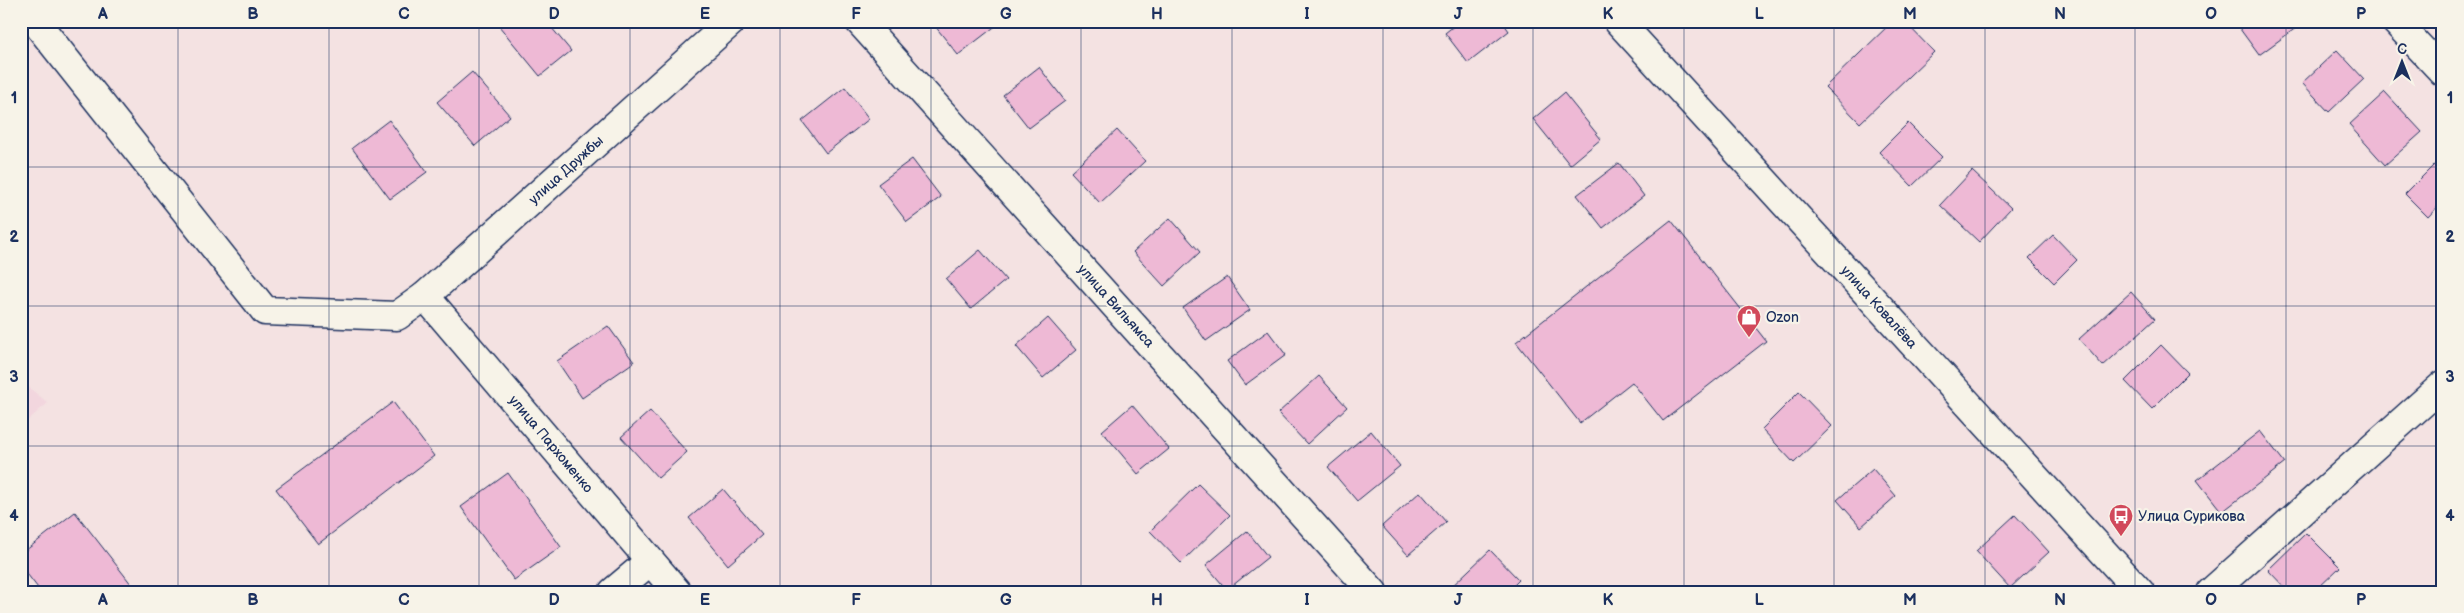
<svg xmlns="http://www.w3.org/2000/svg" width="2464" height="613" viewBox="0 0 2464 613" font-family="'Balsamiq Sans',sans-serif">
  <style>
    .built { fill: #f2d6de }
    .building { fill: #eeb9d5; stroke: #1b2f5e }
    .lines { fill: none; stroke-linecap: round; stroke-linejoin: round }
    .minor-casing { stroke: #1b2f5e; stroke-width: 31 }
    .minor { stroke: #f7f3e8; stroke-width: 28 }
    .grid { fill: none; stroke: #1b2f5e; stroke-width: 1; stroke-opacity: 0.55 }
    .labels { text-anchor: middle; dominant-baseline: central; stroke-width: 4.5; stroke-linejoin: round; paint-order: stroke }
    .street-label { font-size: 14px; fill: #1b2f5e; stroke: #f7f3e8 }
    .poi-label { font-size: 14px; fill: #1b2f5e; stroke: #f7f3e8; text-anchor: start }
    .neatline { fill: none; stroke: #1b2f5e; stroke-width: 2 }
    .grid-label { font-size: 16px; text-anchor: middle; font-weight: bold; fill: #1b2f5e }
  </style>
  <rect width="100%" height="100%" fill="#f4e2e2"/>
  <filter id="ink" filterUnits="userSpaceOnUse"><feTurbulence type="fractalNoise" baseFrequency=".02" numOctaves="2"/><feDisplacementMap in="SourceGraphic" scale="10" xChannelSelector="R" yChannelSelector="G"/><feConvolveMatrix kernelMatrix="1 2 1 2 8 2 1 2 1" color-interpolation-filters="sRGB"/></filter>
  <g filter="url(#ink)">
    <!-- built -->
    <polygon class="built" points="21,381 48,403 21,426"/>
    <!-- building -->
    <g class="building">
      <polygon points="505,21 546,21 571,51 540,76 499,26"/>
      <polygon points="931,21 1002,21 958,55"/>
      <polygon points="1460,21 1502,21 1509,31 1468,63 1445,33"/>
      <polygon points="1893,21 1904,21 1934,52 1860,123 1825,87"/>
      <polygon points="2241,21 2304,21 2304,22 2259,55 2237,25"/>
      <polygon points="2337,50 2364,79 2329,112 2302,83"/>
      <polygon points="1039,67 1065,101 1029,128 1003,95"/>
      <polygon points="472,72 510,116 475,146 437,102"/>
      <polygon points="845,87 869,119 826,153 802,121"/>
      <polygon points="2385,92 2422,132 2385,165 2349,125"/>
      <polygon points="1564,93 1601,139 1570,165 1533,119"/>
      <polygon points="389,120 427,172 390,199 352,148"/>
      <polygon points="1908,123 1942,157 1912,186 1879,152"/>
      <polygon points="1117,130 1145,161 1100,203 1071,172"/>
      <polygon points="912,159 941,197 907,222 878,184"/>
      <polygon points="2440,159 2443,162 2443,201 2428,217 2405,194"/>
      <polygon points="1619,163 1644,196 1603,228 1577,195"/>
      <polygon points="1972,171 2011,208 1979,242 1940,205"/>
      <polygon points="1170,218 1200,252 1164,286 1133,252"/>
      <polygon points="1671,220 1766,341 1663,421 1632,382 1580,423 1516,342"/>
      <polygon points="2053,235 2077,260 2054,283 2029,258"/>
      <polygon points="980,250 1006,280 971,309 946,279"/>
      <polygon points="1227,277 1250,310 1206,341 1183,308"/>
      <polygon points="2131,292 2155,319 2103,366 2079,339"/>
      <polygon points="1048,318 1076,350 1043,378 1016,346"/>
      <polygon points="608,326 634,362 582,398 557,361"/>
      <polygon points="1268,331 1286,355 1245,385 1227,361"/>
      <polygon points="2161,345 2188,373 2152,409 2125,381"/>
      <polygon points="1319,376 1347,407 1307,444 1278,413"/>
      <polygon points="1799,392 1832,426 1794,463 1762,429"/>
      <polygon points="393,402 434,456 318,544 276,489"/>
      <polygon points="1132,405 1169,449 1138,474 1102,431"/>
      <polygon points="650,411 687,452 658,478 621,437"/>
      <polygon points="1371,431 1400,466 1357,501 1328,467"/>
      <polygon points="2260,431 2285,463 2222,512 2197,480"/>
      <polygon points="1873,469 1896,496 1861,527 1837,500"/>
      <polygon points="508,473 561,547 514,580 461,507"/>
      <polygon points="1198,484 1230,515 1181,563 1150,531"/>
      <polygon points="723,489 762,535 728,565 689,518"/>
      <polygon points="1420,492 1446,522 1408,555 1382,526"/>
      <polygon points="75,512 135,589 132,592 41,592 21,566 21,554"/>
      <polygon points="2015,515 2049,552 2010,588 1976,551"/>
      <polygon points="1247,531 1268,557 1227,590 1206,565"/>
      <polygon points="2306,533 2340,567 2314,592 2289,592 2268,570"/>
      <polygon points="1490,550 1519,580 1507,592 1449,592 1448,590"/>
    </g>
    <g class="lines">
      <defs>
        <g id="minor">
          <polyline points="35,21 265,311 397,316 425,296 732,21"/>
          <polyline points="859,21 1373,592"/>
          <polyline points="1618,21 2140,592"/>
          <polyline points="2395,21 2443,72"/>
          <polyline points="425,296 677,592"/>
          <polyline points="613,592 650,561"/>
          <polyline points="2211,592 2443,385"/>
        </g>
      </defs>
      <!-- minor casing -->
      <use href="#minor" class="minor-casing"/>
      <!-- minor -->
      <use href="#minor" class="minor"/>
    </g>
  </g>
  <!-- grid -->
  <path class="grid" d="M178 21V592M329 21V592M479 21V592M630 21V592M780 21V592M931 21V592M1081 21V592M1232 21V592M1383 21V592M1533 21V592M1684 21V592M1834 21V592M1985 21V592M2135 21V592M2286 21V592M21 167H2443M21 306H2443M21 446H2443"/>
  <!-- icons -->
  <defs>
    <symbol id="shop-pin" viewBox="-11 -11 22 30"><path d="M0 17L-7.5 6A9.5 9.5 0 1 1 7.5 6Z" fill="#d1495b" stroke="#f7f3e8"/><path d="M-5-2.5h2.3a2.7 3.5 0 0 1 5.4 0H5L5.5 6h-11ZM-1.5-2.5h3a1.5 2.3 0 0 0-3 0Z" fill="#fff"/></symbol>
    <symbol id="bus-pin" viewBox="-11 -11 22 30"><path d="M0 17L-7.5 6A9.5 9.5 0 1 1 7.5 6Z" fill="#d1495b" stroke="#f7f3e8"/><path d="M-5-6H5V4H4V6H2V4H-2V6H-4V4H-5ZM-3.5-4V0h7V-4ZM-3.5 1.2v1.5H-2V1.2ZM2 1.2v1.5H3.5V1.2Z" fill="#fff"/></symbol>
  </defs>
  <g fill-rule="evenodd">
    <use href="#shop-pin" x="1735" y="303" width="28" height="38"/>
    <use href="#bus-pin" x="2107" y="502" width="28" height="38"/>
  </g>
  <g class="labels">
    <!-- street labels -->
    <g class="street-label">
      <text transform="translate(566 170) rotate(-42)">улица Дружбы</text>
      <text transform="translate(1116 306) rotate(48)">улица Вильямса</text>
      <text transform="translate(1879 307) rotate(48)">улица Ковалёва</text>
      <text transform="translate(551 444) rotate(50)">улица Пархоменко</text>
    </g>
    <!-- poi labels -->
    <g class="poi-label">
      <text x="1766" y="317">Ozon</text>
      <text x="2138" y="516">Улица Сурикова</text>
    </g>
  </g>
  <!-- margin -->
  <rect width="2464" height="613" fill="none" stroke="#f7f3e8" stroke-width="55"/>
  <!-- north arrow -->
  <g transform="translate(2402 62)" stroke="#f7f3e8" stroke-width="4" paint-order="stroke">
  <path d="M0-4L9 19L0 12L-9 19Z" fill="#1b2f5e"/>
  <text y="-8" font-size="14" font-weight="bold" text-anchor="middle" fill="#1b2f5e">С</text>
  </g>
  <rect x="28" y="28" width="2408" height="558" class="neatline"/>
  <g class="grid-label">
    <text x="103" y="19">A</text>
    <text x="253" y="19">B</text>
    <text x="404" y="19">C</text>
    <text x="554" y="19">D</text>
    <text x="705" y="19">E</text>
    <text x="856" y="19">F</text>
    <text x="1006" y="19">G</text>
    <text x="1157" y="19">H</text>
    <text x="1307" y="19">I</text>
    <text x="1458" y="19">J</text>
    <text x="1608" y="19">K</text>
    <text x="1759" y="19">L</text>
    <text x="1910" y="19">M</text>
    <text x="2060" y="19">N</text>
    <text x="2211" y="19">O</text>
    <text x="2361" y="19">P</text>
    <text x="14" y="103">1</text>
    <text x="2450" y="103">1</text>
    <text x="14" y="242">2</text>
    <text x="2450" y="242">2</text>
    <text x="14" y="382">3</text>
    <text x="2450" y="382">3</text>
    <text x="14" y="521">4</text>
    <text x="2450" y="521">4</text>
    <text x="103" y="605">A</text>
    <text x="253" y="605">B</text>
    <text x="404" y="605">C</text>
    <text x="554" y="605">D</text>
    <text x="705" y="605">E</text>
    <text x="856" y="605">F</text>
    <text x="1006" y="605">G</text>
    <text x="1157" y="605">H</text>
    <text x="1307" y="605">I</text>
    <text x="1458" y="605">J</text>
    <text x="1608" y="605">K</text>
    <text x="1759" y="605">L</text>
    <text x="1910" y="605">M</text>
    <text x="2060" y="605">N</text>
    <text x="2211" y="605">O</text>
    <text x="2361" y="605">P</text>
  </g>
</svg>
